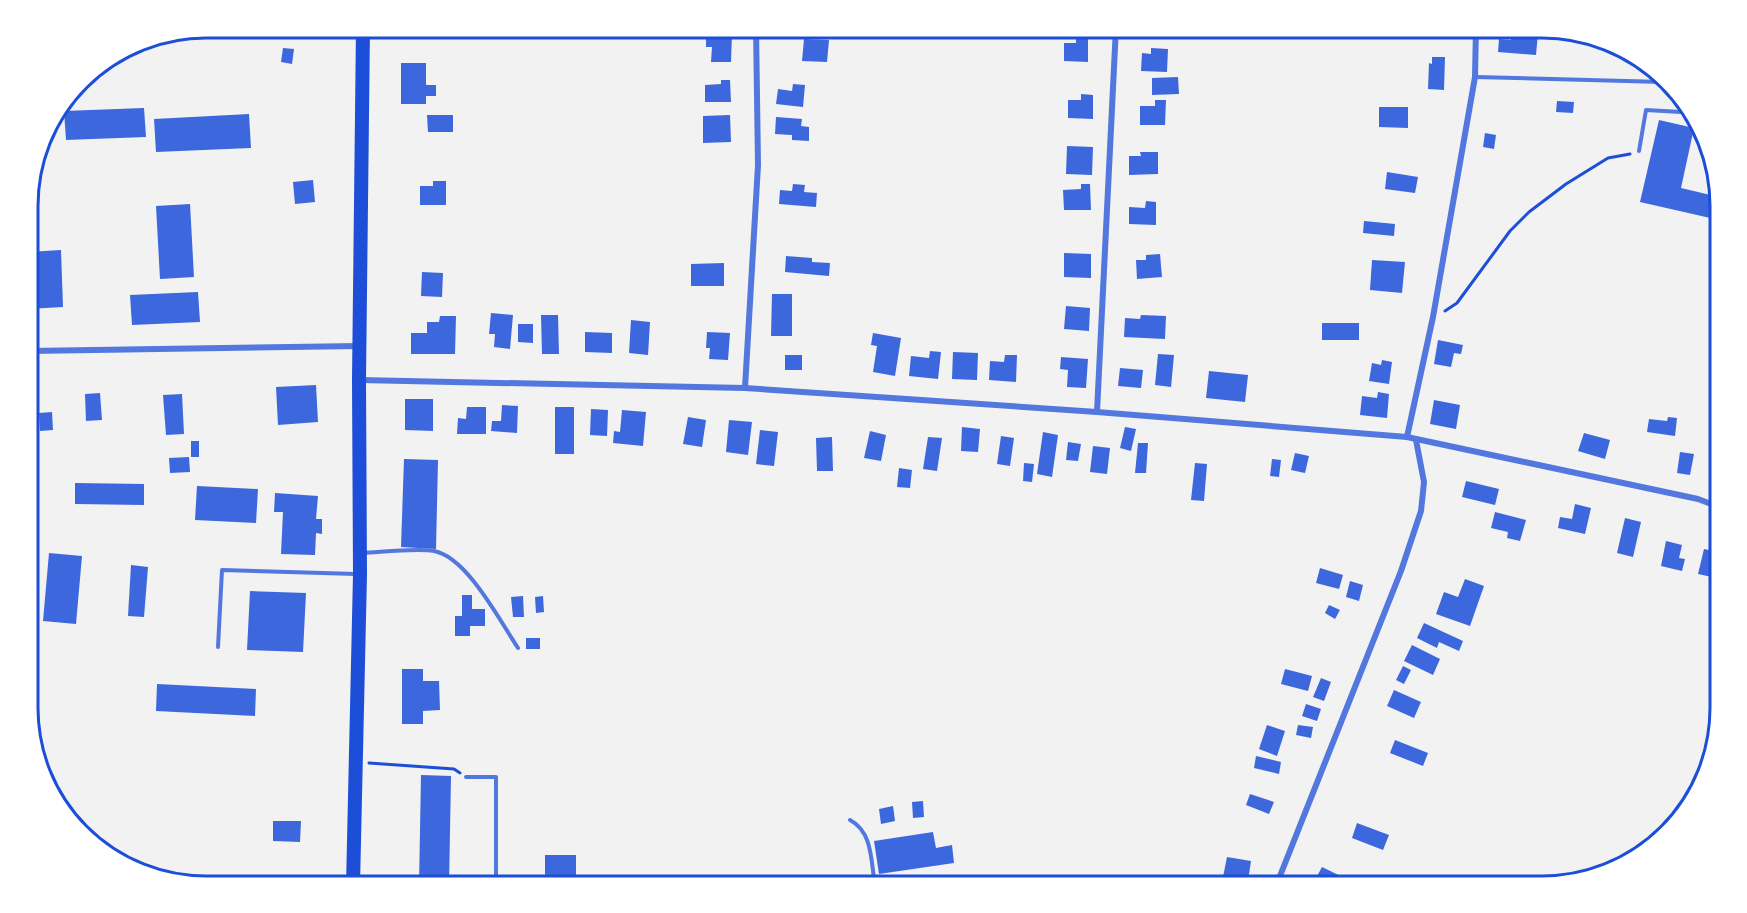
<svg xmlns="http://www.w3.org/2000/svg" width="1747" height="913" viewBox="0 0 1747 913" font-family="Roboto,sans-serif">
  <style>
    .building { fill: #3d67dc }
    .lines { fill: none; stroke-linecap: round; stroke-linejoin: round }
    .path { stroke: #1d4ed8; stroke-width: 3 }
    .service { stroke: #5277de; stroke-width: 4 }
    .minor { stroke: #5277de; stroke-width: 6 }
    .primary { stroke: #1d4ed8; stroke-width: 14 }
    .rim { fill: none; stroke: #1d4ed8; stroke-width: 3 }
  </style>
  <rect width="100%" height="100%" fill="#f2f2f2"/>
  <!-- building -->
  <g class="building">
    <polygon points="1511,31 1538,33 1536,55 1498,52 1499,39 1511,40"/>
    <polygon points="706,33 732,33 731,62 711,62 712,47 706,47"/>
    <polygon points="1076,38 1088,38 1088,62 1064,61 1064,43 1076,43"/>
    <polygon points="804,39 829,40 827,62 802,61"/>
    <polygon points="283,48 294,49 292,64 281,62"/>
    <polygon points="1151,48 1168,49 1167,72 1141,71 1142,53 1151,54"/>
    <polygon points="1432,57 1445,57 1444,90 1428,89 1429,63 1432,64"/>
    <polygon points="401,63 426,63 426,85 436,85 436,96 426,96 426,104 401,104"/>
    <polygon points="1178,77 1179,94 1152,95 1152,78"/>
    <polygon points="721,80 730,80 731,102 705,102 705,85 721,84"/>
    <polygon points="793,84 805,85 803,107 776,104 778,89 792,91"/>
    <polygon points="1081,94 1093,95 1093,119 1068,118 1068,100 1081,100"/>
    <polygon points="1155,100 1166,100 1165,125 1140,125 1140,106 1155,106"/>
    <polygon points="1557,101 1574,102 1573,113 1556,112"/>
    <polygon points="1379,107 1408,107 1408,128 1379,127"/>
    <polygon points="144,108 146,137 66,140 64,111"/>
    <polygon points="249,114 251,148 156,152 154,119"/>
    <polygon points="427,115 453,115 453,132 428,132"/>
    <polygon points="730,115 731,142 703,143 703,116"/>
    <polygon points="776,117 802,119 801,126 809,127 809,141 792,140 792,135 775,134"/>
    <polygon points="1659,120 1694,128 1681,188 1719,197 1719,220 1640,202"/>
    <polygon points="1485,133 1496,135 1494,149 1483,147"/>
    <polygon points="1067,146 1093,147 1092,175 1066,174"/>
    <polygon points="1140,152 1158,152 1158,174 1129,175 1129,156 1141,156"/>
    <polygon points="1387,172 1418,177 1415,193 1385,189"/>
    <polygon points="313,180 315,202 295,204 293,182"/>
    <polygon points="433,181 446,181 446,205 420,205 420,186 433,186"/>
    <polygon points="793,184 805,185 804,192 817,193 816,207 779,204 780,190 792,191"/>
    <polygon points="1081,184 1090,184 1091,210 1064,210 1063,190 1081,189"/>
    <polygon points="1146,201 1156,202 1156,225 1129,224 1129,207 1145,208"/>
    <polygon points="190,204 194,277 160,279 156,206"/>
    <polygon points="1364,221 1395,224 1394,236 1363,233"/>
    <polygon points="61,250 63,307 28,309 28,252"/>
    <polygon points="1064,253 1091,254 1091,278 1064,277"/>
    <polygon points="1160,254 1162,277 1137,279 1136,260 1146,260 1146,255"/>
    <polygon points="786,256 812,258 812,262 830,263 829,276 785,272"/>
    <polygon points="1372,260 1405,262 1402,293 1370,290"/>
    <polygon points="724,263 724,286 691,286 691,264"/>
    <polygon points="422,272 443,273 442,297 421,296"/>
    <polygon points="198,292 200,322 132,325 130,295"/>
    <polygon points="772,294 792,294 792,336 771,336"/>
    <polygon points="1066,306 1090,308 1089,331 1064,329"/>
    <polygon points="491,313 513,315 510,349 494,347 495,334 489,334"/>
    <polygon points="541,315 558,315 559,354 542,354"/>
    <polygon points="1141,315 1166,316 1165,339 1124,337 1125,318 1140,319"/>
    <polygon points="440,316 456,316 455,354 411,354 411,333 427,333 427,322 439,322"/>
    <polygon points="631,320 650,322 648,355 629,353"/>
    <rect x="1322" y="323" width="37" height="17"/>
    <polygon points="518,324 533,324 533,343 518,342"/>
    <polygon points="585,332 612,333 612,353 585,352"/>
    <polygon points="707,332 730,333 728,360 709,359 710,348 706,348"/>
    <polygon points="873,333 901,338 895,376 873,372 877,346 871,345"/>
    <polygon points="1438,340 1463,345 1461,354 1454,353 1451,367 1434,364"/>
    <polygon points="930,351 941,352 938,379 909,376 911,356 929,358"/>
    <polygon points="953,352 978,353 977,380 952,379"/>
    <polygon points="1158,354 1174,355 1171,387 1155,385"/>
    <rect x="785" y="355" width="17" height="15"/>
    <polygon points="1005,355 1017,355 1016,382 989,380 990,361 1004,362"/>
    <polygon points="1061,357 1088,359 1086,388 1067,387 1068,370 1060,369"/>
    <polygon points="1382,360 1392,362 1389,384 1369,381 1372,363 1381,365"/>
    <polygon points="1120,368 1143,370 1141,388 1118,386"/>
    <polygon points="1209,371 1248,375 1245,402 1206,398"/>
    <polygon points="316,385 318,422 278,425 276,387"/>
    <polygon points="1378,392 1389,394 1387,418 1360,415 1362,396 1377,398"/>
    <polygon points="100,393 102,420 86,421 85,394"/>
    <polygon points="182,394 184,434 166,435 163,395"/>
    <polygon points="405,399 433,399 433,431 405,430"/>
    <polygon points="1434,400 1460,405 1456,429 1430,424"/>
    <polygon points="502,405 518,406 517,433 491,431 492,421 501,421"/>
    <polygon points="467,407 486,407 486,434 457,434 458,418 466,419"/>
    <rect x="555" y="407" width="19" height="47"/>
    <polygon points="591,409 608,410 607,436 590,435"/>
    <polygon points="622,410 646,412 643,446 613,443 614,431 620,432"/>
    <polygon points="52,412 53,430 40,431 39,413"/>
    <polygon points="688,417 706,420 702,447 683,444"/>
    <polygon points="1668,417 1677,418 1675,436 1647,432 1649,419 1667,421"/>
    <polygon points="729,420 752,422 748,455 726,452"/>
    <polygon points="962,427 980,429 978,452 961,451"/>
    <polygon points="1125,427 1136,429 1131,451 1120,448"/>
    <polygon points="760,430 778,432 774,466 756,464"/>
    <polygon points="870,431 886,435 881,461 864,458"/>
    <polygon points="1043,432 1058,435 1052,477 1037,474"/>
    <polygon points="1584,433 1610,440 1605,459 1578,451"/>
    <polygon points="1001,436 1014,438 1010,466 997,464"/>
    <polygon points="832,437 833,471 817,471 816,438"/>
    <polygon points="928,437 942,438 937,471 923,469"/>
    <rect x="191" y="441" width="8" height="16"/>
    <polygon points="1068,442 1081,444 1078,461 1066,460"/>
    <polygon points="1138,443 1148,443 1146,473 1135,473"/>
    <polygon points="1093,446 1110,448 1107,474 1090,472"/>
    <polygon points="1680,452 1694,454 1690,475 1677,473"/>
    <polygon points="1295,453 1309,456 1305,473 1291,470"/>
    <polygon points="189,457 190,472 170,473 169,458"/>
    <polygon points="404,459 438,460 436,549 401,547"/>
    <polygon points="1272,459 1281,460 1279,477 1270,476"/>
    <polygon points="1024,463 1034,464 1032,482 1023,481"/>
    <polygon points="1195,463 1207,464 1204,501 1191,500"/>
    <polygon points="899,468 912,470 910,488 897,487"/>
    <polygon points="1466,481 1499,489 1495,505 1462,497"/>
    <polygon points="75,483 144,484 144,505 75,504"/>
    <polygon points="197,486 258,489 256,523 195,520"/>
    <polygon points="275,493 318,496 316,519 322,519 322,534 316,533 315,555 281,554 283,512 274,512"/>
    <polygon points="1575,504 1591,508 1585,534 1558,528 1560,517 1572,519"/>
    <polygon points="1495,512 1526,520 1520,541 1507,538 1508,532 1491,528"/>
    <polygon points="1625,518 1641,522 1633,557 1617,553"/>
    <polygon points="1666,541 1682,545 1679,558 1685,559 1682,571 1661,566"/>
    <polygon points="1704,549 1718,552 1712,577 1698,574"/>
    <polygon points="49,553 82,556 76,624 43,621"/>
    <polygon points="131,565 148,567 144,617 128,616"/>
    <polygon points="1320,568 1343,575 1339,589 1316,583"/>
    <polygon points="1465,579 1484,586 1470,626 1436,614 1444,592 1458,597"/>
    <polygon points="1350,581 1363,585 1359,601 1346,597"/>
    <polygon points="250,591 306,593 303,652 247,650"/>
    <polygon points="462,595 472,595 472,609 485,609 485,626 470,626 470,636 455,636 455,616 462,616"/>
    <polygon points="523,596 524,617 513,617 511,597"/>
    <polygon points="543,596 544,612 536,613 535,597"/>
    <polygon points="1329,605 1340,610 1335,619 1325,613"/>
    <polygon points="1424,623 1463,641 1459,651 1439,642 1437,648 1417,638"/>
    <rect x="526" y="638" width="14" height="11"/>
    <polygon points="1412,645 1440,659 1433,675 1404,661"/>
    <polygon points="1403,666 1411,670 1404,684 1396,680"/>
    <polygon points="402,669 423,669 423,681 439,681 440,710 423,711 423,724 402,724"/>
    <polygon points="1285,669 1312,676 1308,691 1281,684"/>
    <polygon points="1321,678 1331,682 1324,701 1313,697"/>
    <polygon points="157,684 256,689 255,716 156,711"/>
    <polygon points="1394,690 1421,702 1414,718 1387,706"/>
    <polygon points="1306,704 1321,709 1317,721 1302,716"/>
    <polygon points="1267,725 1285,731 1277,756 1259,749"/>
    <polygon points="1298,725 1313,727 1311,738 1296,735"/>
    <polygon points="1395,740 1428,753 1423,766 1390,753"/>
    <polygon points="1256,756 1281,762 1279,774 1254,768"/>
    <polygon points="421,775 451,776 449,886 419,886"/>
    <polygon points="1250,794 1274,802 1269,814 1246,805"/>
    <polygon points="923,801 924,817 913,818 912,802"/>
    <polygon points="893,806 895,821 881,824 879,809"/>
    <polygon points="273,821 301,821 300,842 273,841"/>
    <polygon points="1357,823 1389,835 1383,850 1352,838"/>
    <polygon points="933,832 936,848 952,845 954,863 879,874 874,841"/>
    <rect x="545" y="855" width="31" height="31"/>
    <polygon points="1227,857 1251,861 1248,881 1223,877"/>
    <polygon points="1322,867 1357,884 1356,886 1322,886 1314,882"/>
  </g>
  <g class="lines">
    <!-- path -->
    <g class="path">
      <polyline points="1445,311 1457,303 1510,231 1529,212 1566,184 1608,158 1630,154"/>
      <polyline points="369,763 454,769 460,773"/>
    </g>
    <!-- service -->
    <g class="service">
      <polyline points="1475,77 1663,82"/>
      <polyline points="1639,151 1646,110 1681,112 1684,101"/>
      <path d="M363 553C383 552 416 548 434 551 467 557 500 621 518 648"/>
      <polyline points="218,647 222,570 356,574"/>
      <polyline points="466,777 496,777 496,886"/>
      <path d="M850 820C873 832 871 862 875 886"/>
    </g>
    <!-- minor -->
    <g class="minor">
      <polyline points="28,351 360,346"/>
      <polyline points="359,380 745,388 1097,412 1407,437 1698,499 1719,507"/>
      <polyline points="745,388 758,165 756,27"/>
      <polyline points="1097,412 1116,27"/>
      <polyline points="1719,425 1717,451 1719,473"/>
      <polyline points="1407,437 1433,317 1475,77 1476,27"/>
      <polyline points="1276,886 1401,571 1421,511 1424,482 1416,440"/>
    </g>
    <!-- primary -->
    <polyline class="primary" points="353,886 360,574 359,380 363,27"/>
  </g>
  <!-- crop -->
  <path d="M0 0H1747V913H0ZM206 38H1542A168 168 0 0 1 1710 206V708A168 168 0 0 1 1542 876H206A168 168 0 0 1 38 708V206A168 168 0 0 1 206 38Z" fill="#fff" fill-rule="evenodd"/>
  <path class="rim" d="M206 38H1542A168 168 0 0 1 1710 206V708A168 168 0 0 1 1542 876H206A168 168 0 0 1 38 708V206A168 168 0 0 1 206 38Z"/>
</svg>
